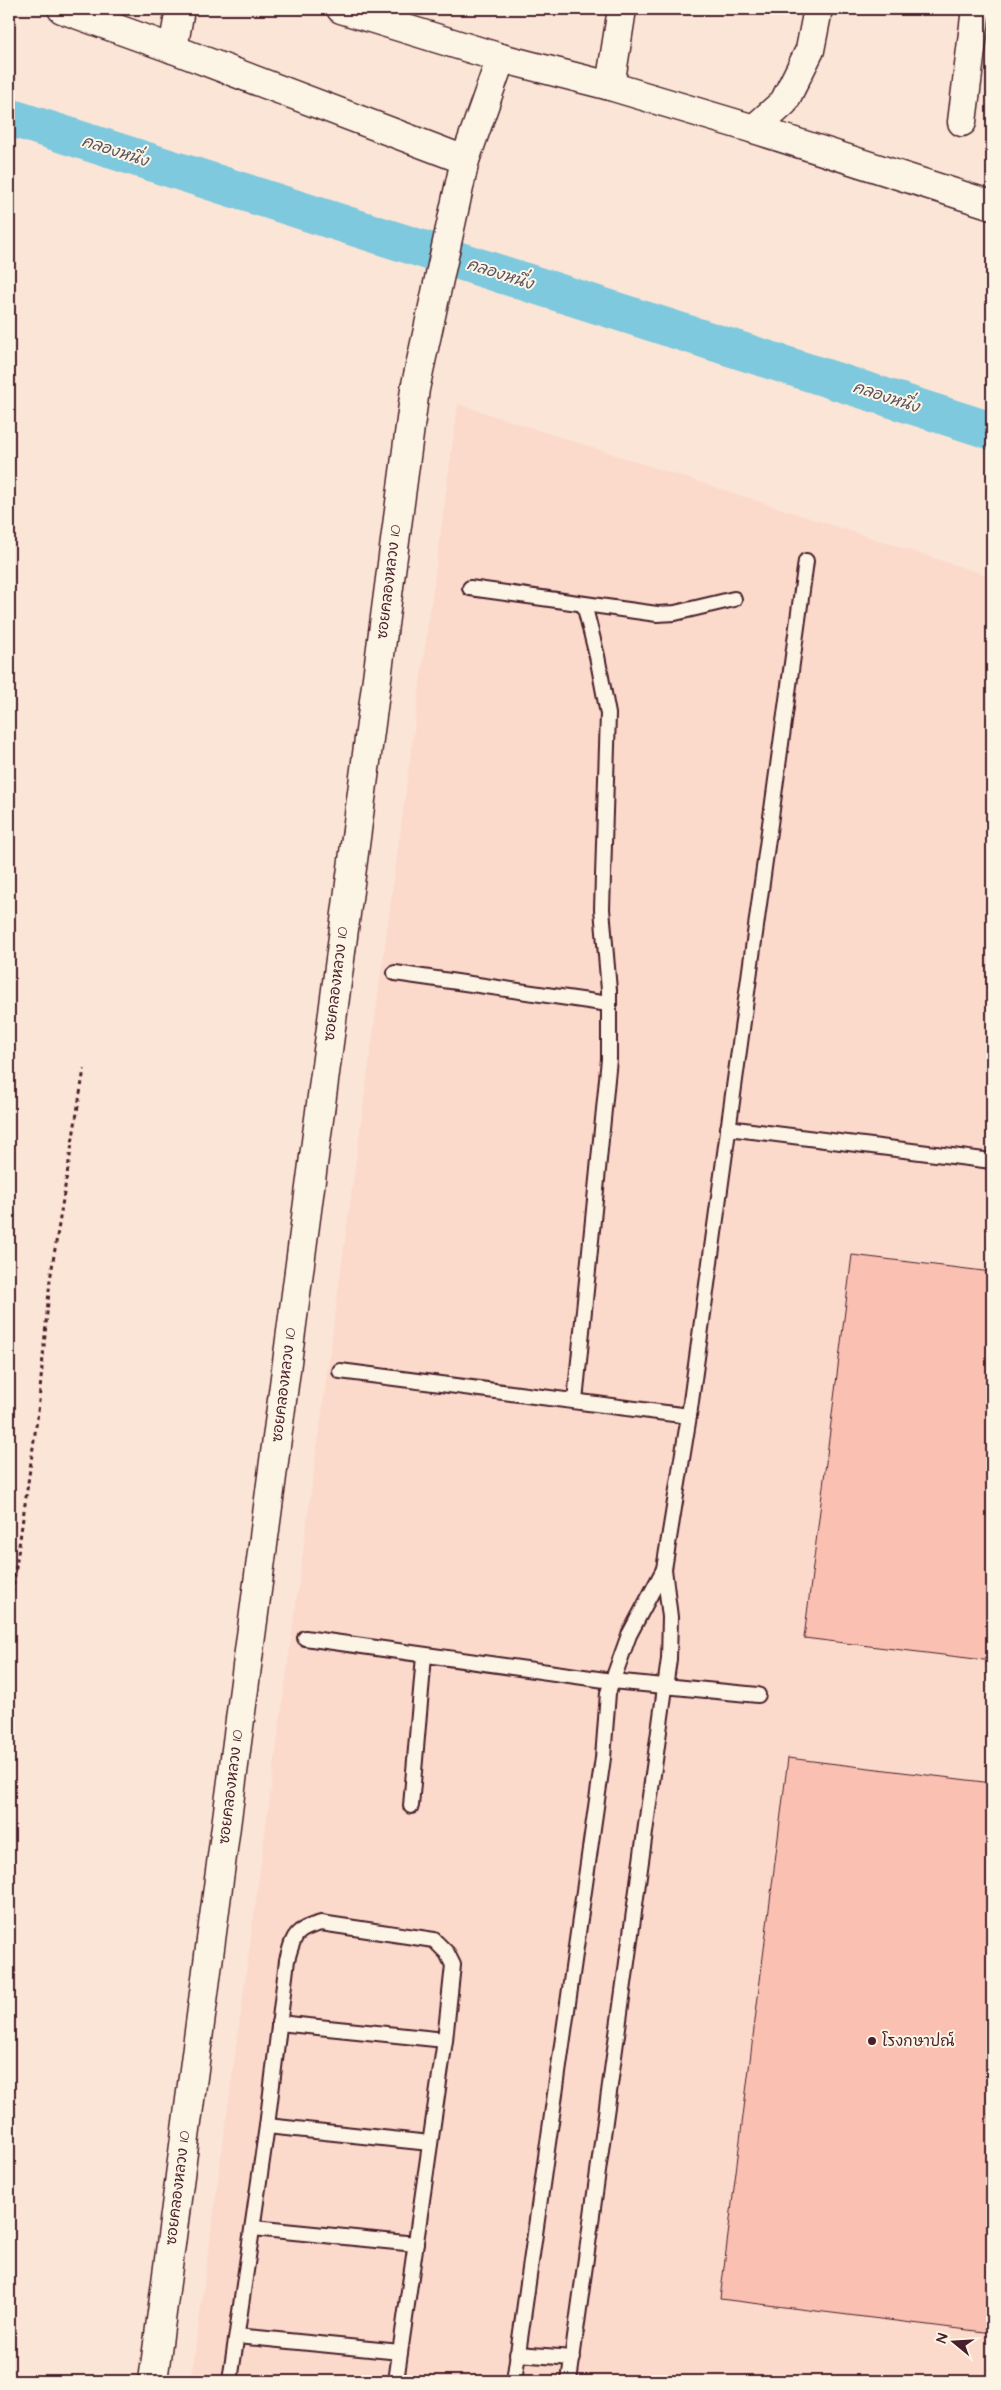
<svg xmlns="http://www.w3.org/2000/svg" width="1001" height="2390" viewBox="0 0 1001 2390" font-family="'Architects Daughter','Playpen Sans Thai',sans-serif">
  <style>
    .built { fill: #fbdacb }
    .lines { fill: none; stroke-linecap: round; stroke-linejoin: round }
    .canal { stroke: #7ec9dd; stroke-width: 38 }
    .building { fill: #fac0b2; stroke: #4a1f2b }
    .service-casing { stroke: #4a1f2b; stroke-width: 18 }
    .minor-casing { stroke: #4a1f2b; stroke-width: 31 }
    .path { stroke: #4a1f2b; stroke-width: 3; stroke-dasharray: 4 4; stroke-linecap: butt }
    .service { stroke: #fcf5e5; stroke-width: 14 }
    .minor { stroke: #fcf5e5; stroke-width: 28 }
    .poi-dot { fill: #4a1f2b; stroke: #fcf5e5; stroke-width: 2 }
    .labels { text-anchor: middle; dominant-baseline: central; stroke-width: 4; stroke-linejoin: round; paint-order: stroke }
    .street-label { font-size: 15px; fill: #4a1f2b; stroke: #fcf5e5 }
    .poi-label { font-size: 15px; fill: #4a1f2b; stroke: #fcf5e5; text-anchor: start }
    .water-label { font-size: 16px; font-style: italic; fill: #5a5260; stroke: #fcf5e5 }
  </style>
  <rect width="100%" height="100%" fill="#fbe5d6"/>
  <filter id="ink" filterUnits="userSpaceOnUse"><feTurbulence type="fractalNoise" baseFrequency=".02" numOctaves="2"/><feDisplacementMap in="SourceGraphic" scale="10" xChannelSelector="R" yChannelSelector="G"/><feConvolveMatrix kernelMatrix="1 2 1 2 8 2 1 2 1" color-interpolation-filters="sRGB"/></filter>
  <g filter="url(#ink)">
    <!-- built -->
    <polygon class="built" points="458,404 992,577 992,2381 191,2381"/>
    <g class="lines">
      <!-- canal -->
      <polyline class="canal" points="9,117 992,431"/>
    </g>
    <!-- building -->
    <g class="building">
      <polygon points="852,1255 992,1272 992,1661 804,1638"/>
      <polygon points="788,1758 992,1783 992,2333 720,2299"/>
    </g>
    <g class="lines">
      <defs>
        <g id="service">
          <polyline points="470,588 657,614 675,613 734,599"/>
          <polyline points="395,973 609,1004"/>
          <polyline points="728,1128 992,1161"/>
          <polyline points="340,1371 689,1416"/>
          <polyline points="575,1401 609,1059 609,990 602,909 608,714 597,656 584,604"/>
          <polyline points="305,1638 612,1681 758,1695"/>
          <polyline points="411,1806 424,1656"/>
          <polyline points="279,2023 445,2040"/>
          <polyline points="267,2126 430,2143"/>
          <polyline points="253,2228 416,2244"/>
          <polyline points="237,2336 400,2352"/>
          <polyline points="517,2354 573,2358"/>
          <path d="M230 2381 267 2126 287 1960C294 1935 294 1930 321 1923L434 1940 447 1953 453 1965 445 2040 396 2381"/>
          <polyline points="514,2381 603,1758 608,1693 629,1635 664,1569"/>
          <polyline points="569,2381 669,1659 670,1617 664,1569 689,1416 806,561"/>
        </g>
        <g id="minor">
          <polyline points="62,9 173,49 465,160"/>
          <polyline points="341,9 501,58 610,86 754,129 992,205"/>
          <polyline points="173,49 180,9"/>
          <polyline points="610,86 622,9"/>
          <polyline points="962,122 976,9"/>
          <polyline points="754,129 784,102 810,50 818,9"/>
          <polyline points="153,2381 415,389 465,160 501,58"/>
        </g>
      </defs>
      <!-- service casing -->
      <use href="#service" class="service-casing"/>
      <!-- minor casing -->
      <use href="#minor" class="minor-casing"/>
      <!-- path -->
      <polyline class="path" points="9,1617 38,1412 50,1280 84,1069"/>
      <!-- service -->
      <use href="#service" class="service"/>
      <!-- minor -->
      <use href="#minor" class="minor"/>
    </g>
  </g>
  <!-- markers -->
  <circle class="poi-dot" cx="872" cy="2041" r="5"/>
  <g class="labels">
    <!-- street labels -->
    <g class="street-label">
      <text transform="translate(389 582) rotate(-83)">ซอยคลองหลวง 10</text>
      <text transform="translate(336 984) rotate(-83)">ซอยคลองหลวง 10</text>
      <text transform="translate(284 1385) rotate(-83)">ซอยคลองหลวง 10</text>
      <text transform="translate(231 1787) rotate(-83)">ซอยคลองหลวง 10</text>
      <text transform="translate(178 2188) rotate(-83)">ซอยคลองหลวง 10</text>
    </g>
    <!-- poi labels -->
    <g class="poi-label">
      <text x="882" y="2041">โรงกษาปณ์</text>
    </g>
    <!-- water labels -->
    <g class="water-label">
      <text transform="translate(115 151) rotate(18)">คลองหนึ่ง</text>
      <text transform="translate(500 274) rotate(18)">คลองหนึ่ง</text>
      <text transform="translate(886 397) rotate(18)">คลองหนึ่ง</text>
    </g>
  </g>
  <!-- margin -->
  <rect width="1001" height="2390" fill="none" stroke="#fcf5e5" stroke-width="30"/>
  <rect x="15" y="15" width="971" height="2360" fill="none" stroke="#4a1f2b" stroke-width="2" filter="url(#ink)"/>
  <!-- north arrow -->
  <g transform="translate(954 2342) rotate(288)" stroke="#fcf5e5" stroke-width="4" paint-order="stroke">
  <path d="M0-4L9 19L0 12L-9 19Z" fill="#4a1f2b"/>
  <text y="-8" font-size="14" font-weight="bold" text-anchor="middle" fill="#4a1f2b">N</text>
  </g>
</svg>
